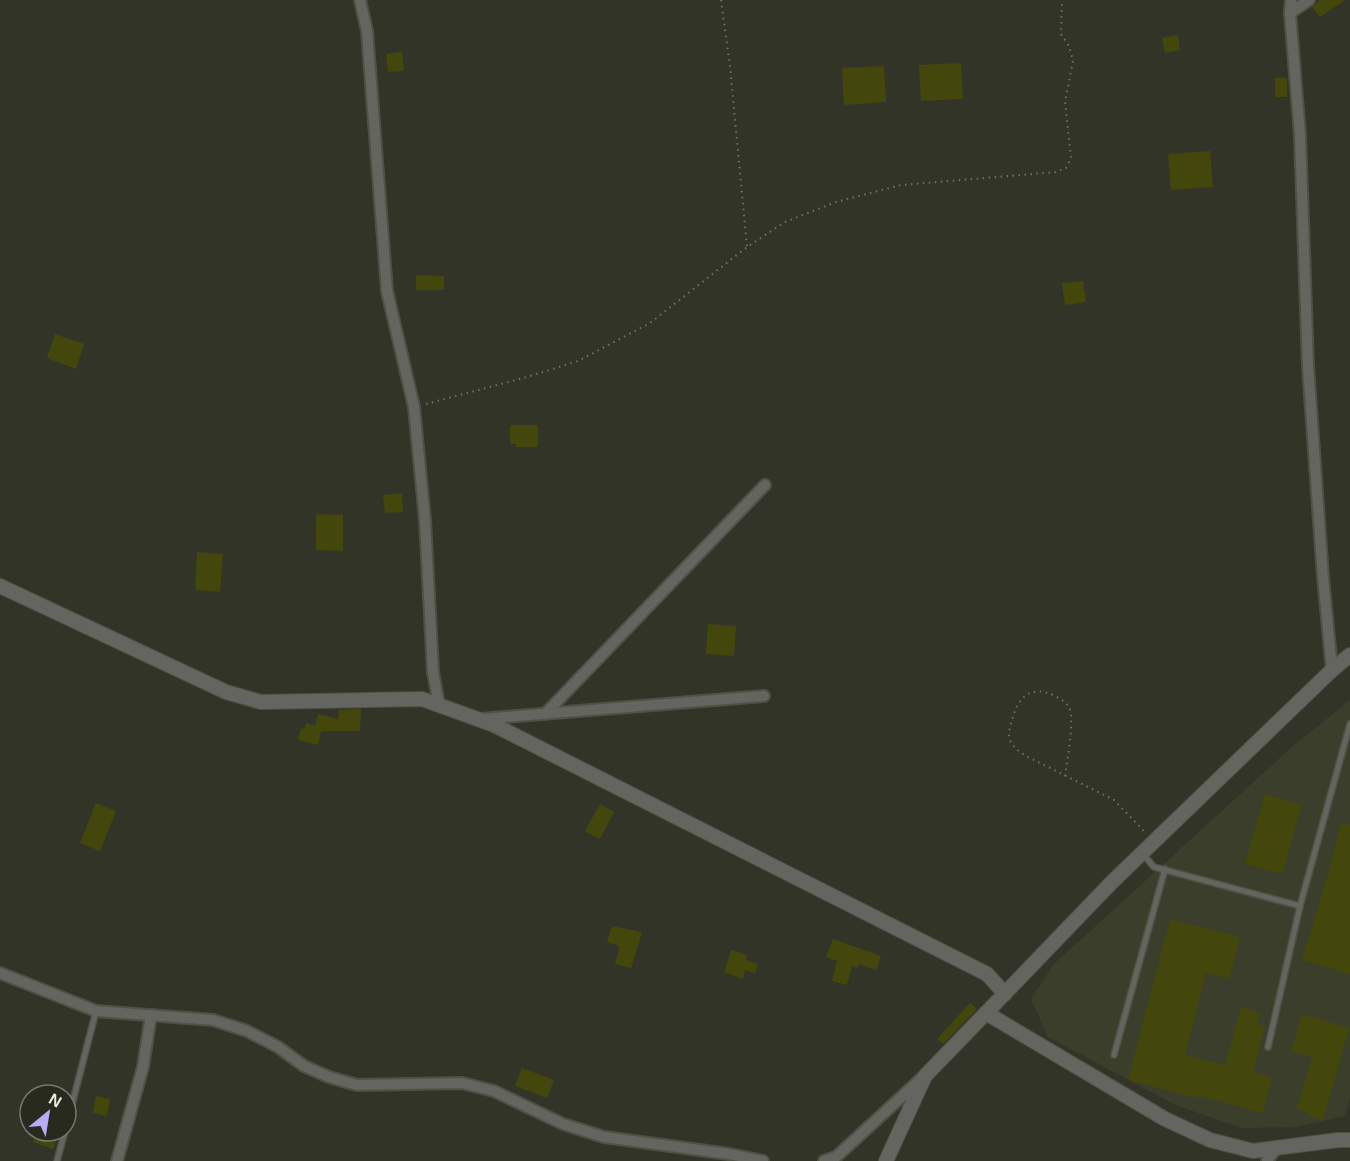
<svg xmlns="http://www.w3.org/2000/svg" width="1350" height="1161" viewBox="0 0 1350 1161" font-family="Helvetica,sans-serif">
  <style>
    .built { fill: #3c3e2c }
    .building { fill: #44470c }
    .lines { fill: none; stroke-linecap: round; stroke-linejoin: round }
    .service-casing { stroke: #505146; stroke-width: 8 }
    .minor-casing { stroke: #505146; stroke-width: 14 }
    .tertiary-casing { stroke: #505146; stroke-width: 16 }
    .path { stroke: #707167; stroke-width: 2; stroke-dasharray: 1.5 4.5; stroke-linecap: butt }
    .service { stroke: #64655f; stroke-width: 5 }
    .minor { stroke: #64655f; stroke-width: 10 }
    .tertiary { stroke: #64655f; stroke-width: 14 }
  </style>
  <rect width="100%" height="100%" fill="#333428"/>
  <!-- built -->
  <polygon class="built" points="1350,700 1350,1098 1345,1116 1297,1127 1241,1128 1176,1105 1048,1037 1031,999 1054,964 1293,746"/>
  <!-- building -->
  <g class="building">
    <polygon points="1320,0 1345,0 1320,17 1312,7"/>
    <polygon points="1178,35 1180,50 1165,53 1162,38"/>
    <polygon points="402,52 404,71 388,72 386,54"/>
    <polygon points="961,63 963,99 921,101 919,65"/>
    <polygon points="884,66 886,102 844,105 842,68"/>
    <rect x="1275" y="78" width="12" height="19"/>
    <polygon points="1210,151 1213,187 1171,190 1168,154"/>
    <polygon points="416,275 444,276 444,290 416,290"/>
    <polygon points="1083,281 1086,302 1065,305 1062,283"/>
    <polygon points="55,334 84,344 76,369 47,358"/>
    <polygon points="510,425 538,425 538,447 516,447 516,444 510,444"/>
    <polygon points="402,493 403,512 385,513 383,495"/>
    <polygon points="316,514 343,515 343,551 316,550"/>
    <polygon points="197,552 223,554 220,592 195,590"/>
    <polygon points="708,624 736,626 734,656 706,654"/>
    <polygon points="361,709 360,731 321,731 318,745 298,740 301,728 304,729 306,723 315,726 318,714 338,719 339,710"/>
    <polygon points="1265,794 1302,805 1282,874 1245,864"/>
    <polygon points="96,803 116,811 100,851 80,843"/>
    <polygon points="600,804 614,812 600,839 585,831"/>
    <polygon points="1341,823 1350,825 1350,974 1302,960 1329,871"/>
    <polygon points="1170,919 1240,937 1229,979 1206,973 1185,1055 1225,1065 1241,1007 1260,1013 1257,1024 1265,1026 1253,1072 1272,1077 1263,1113 1197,1095 1197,1098 1128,1080"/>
    <polygon points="612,926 642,932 631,968 615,964 620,946 607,942"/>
    <polygon points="833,939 881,956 876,970 859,964 857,968 852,966 847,985 832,981 837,961 826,957"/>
    <polygon points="731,950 747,955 746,960 758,964 755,974 745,970 743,979 724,972"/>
    <polygon points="970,1003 977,1009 943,1044 937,1039"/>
    <polygon points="1302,1014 1349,1028 1323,1120 1308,1116 1309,1113 1297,1109 1312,1057 1291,1051"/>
    <polygon points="522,1068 554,1080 547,1098 515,1086"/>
    <polygon points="96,1096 110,1099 107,1116 93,1113"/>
    <polygon points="37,1131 47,1131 58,1135 53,1149 33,1142"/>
  </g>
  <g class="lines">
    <defs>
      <g id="service">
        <polyline points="1142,853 1154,867 1300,906"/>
        <polyline points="1268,1047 1300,906 1350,724"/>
        <polyline points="1114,1055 1165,869"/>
        <polyline points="66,1128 96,1011"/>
        <polyline points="57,1161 65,1131"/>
      </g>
      <g id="minor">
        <polyline points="360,0 367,31 387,291 414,407 425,520 433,672 439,705"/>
        <polyline points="1291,0 1290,13 1300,135 1308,366 1323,577 1332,670"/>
        <polyline points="1290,13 1309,0"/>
        <polyline points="545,714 765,485"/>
        <polyline points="481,719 764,696"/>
        <polyline points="0,973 96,1011 213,1020 247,1031 278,1047 304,1066 329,1077 357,1085 462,1083 494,1091 563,1124 604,1137 729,1154 763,1161"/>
        <polyline points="117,1161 143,1067 151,1015"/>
        <polyline points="824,1161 836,1157 922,1078"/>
        <polyline points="1267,1161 1277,1147"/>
      </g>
      <g id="tertiary">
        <polyline points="0,586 226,692 261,702 422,699 494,725 987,974 1005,994"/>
        <polyline points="1350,655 1332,670 1112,882 986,1013 1165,1119 1210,1140 1253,1151 1338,1140 1350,1140"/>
        <polyline points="886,1161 925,1076 986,1013"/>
      </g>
    </defs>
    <!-- service casing -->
    <use href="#service" class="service-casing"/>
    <!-- minor casing -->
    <use href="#minor" class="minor-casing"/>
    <!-- tertiary casing -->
    <use href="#tertiary" class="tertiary-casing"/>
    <!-- path -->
    <g class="path">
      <polyline points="721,0 730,66 747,247"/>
      <polyline points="426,404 527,377 578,361 650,323 747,247 785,222 836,202 901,185 1056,172 1066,168 1071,158 1065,102 1073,61 1069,46 1061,34 1062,0"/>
      <path d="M1065 776C1067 760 1075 721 1069 707 1067 703 1059 698 1055 696 1031 684 1018 697 1012 720 1010 727 1007 735 1011 742 1014 748 1019 751 1024 755L1114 800 1144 831"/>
    </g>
    <!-- service -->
    <use href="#service" class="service"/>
    <!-- minor -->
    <use href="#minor" class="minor"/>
    <!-- tertiary -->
    <use href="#tertiary" class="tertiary"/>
  </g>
  <!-- north arrow -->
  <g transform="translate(48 1113) rotate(30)"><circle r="28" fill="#292a1e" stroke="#77786e" stroke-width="1.5"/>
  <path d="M0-4.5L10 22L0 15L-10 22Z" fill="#b9abf7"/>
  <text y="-9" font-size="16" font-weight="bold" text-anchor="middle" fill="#ebece5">N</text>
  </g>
</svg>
